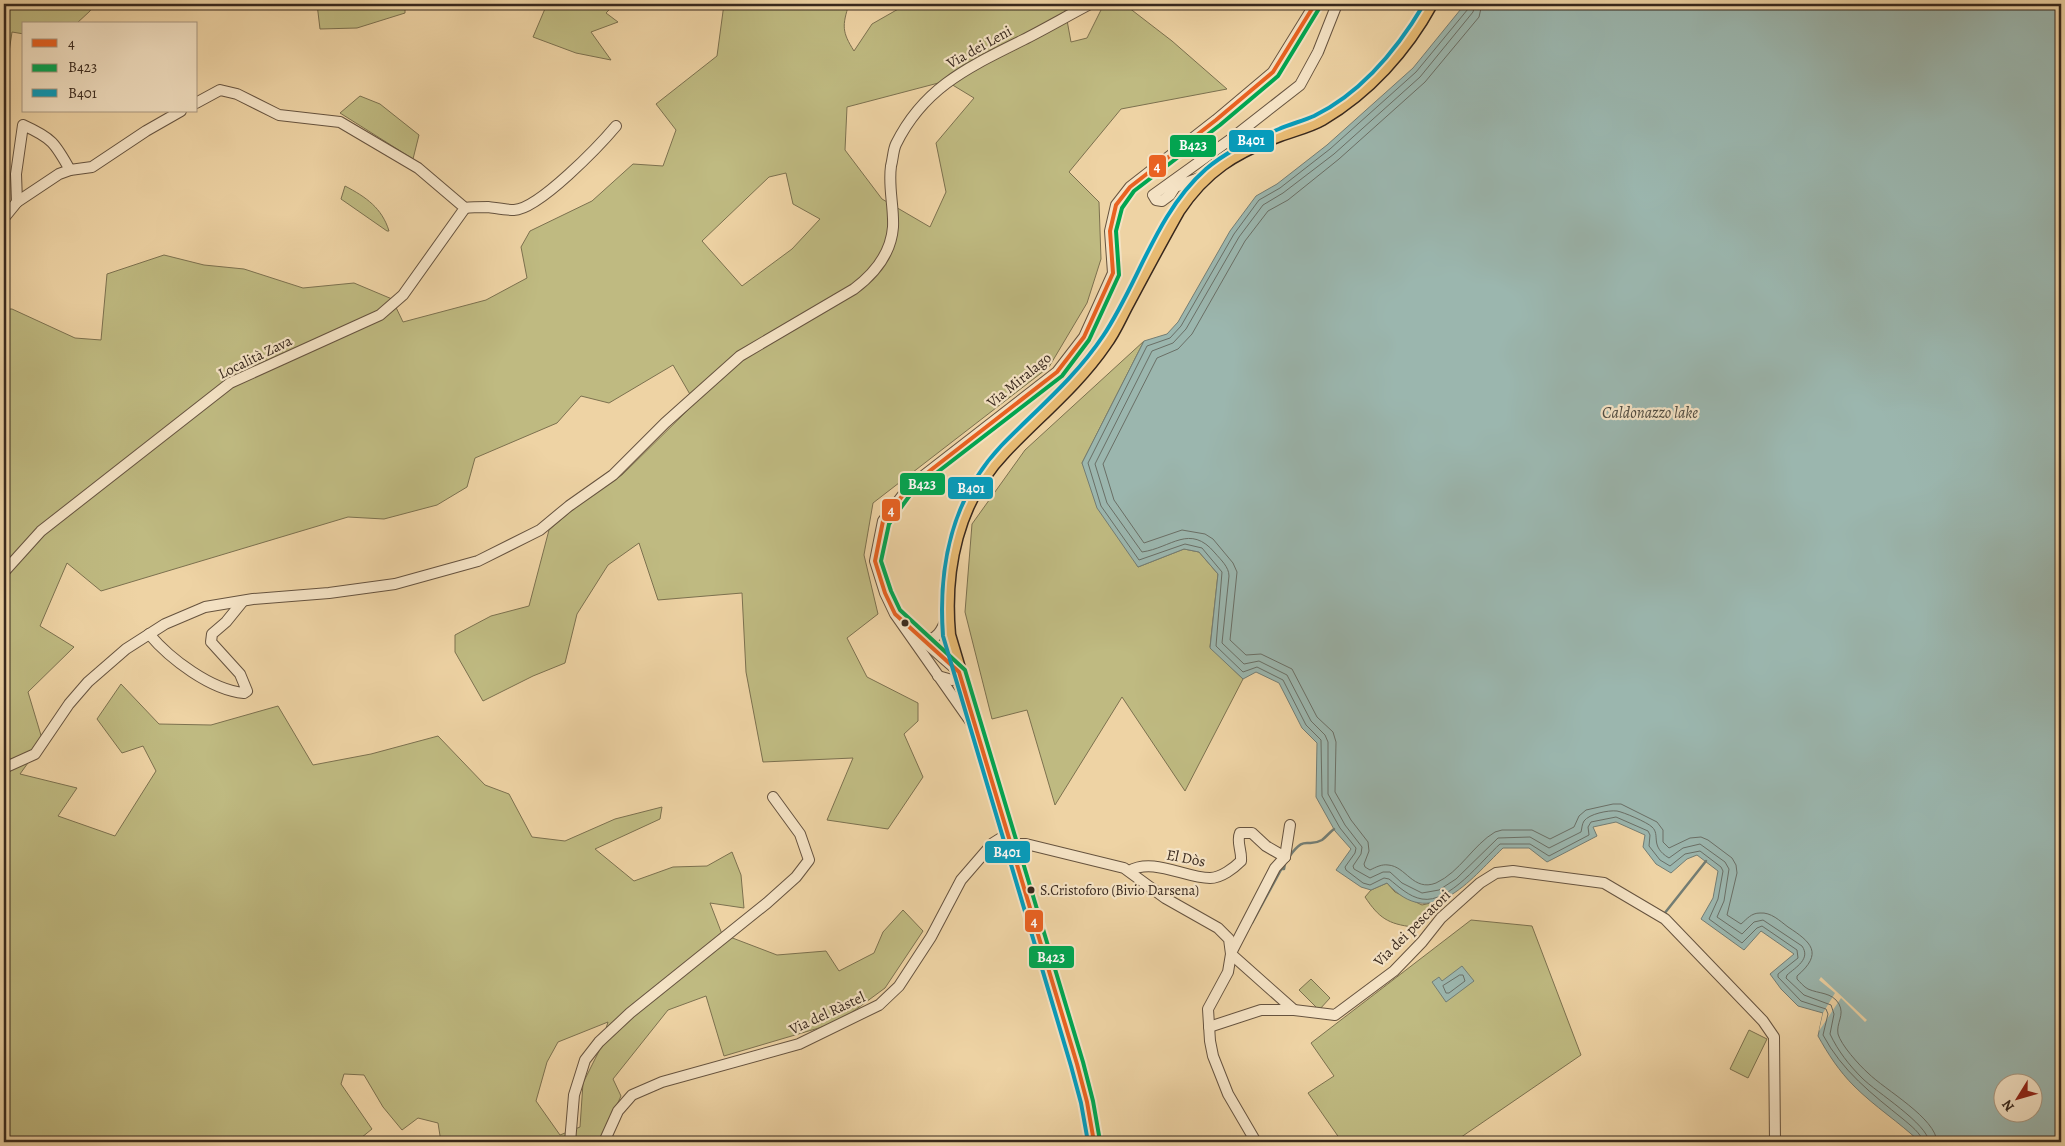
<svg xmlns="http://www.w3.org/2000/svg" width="2065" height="1146" viewBox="0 0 2065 1146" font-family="Alegreya,serif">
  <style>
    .green { fill: #bfba81; stroke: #7c714f; fill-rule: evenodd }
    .water { fill: #9bb6ae; stroke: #737d74; fill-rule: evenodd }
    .pier { fill: #eed3a4 }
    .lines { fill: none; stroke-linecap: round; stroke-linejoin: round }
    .shore { stroke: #6a6f66; stroke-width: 1 }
    .stream { stroke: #737d74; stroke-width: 2.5 }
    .minor-casing { stroke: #66533f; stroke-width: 12 }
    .major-casing { stroke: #38281d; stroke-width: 15 }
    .highway-casing { stroke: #38281d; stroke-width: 16 }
    .minor { stroke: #f4e2c4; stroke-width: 10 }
    .major { stroke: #e7ba72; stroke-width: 12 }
    .highway { stroke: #e7ba72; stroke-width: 14 }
    .bus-1-casing { stroke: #f4e2c4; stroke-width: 8 }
    .bus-2-casing { stroke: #f4e2c4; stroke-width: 8 }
    .bus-3-casing { stroke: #f4e2c4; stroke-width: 8 }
    .bus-1 { stroke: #e96222; stroke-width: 4 }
    .bus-2 { stroke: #00a651; stroke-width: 4 }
    .bus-3 { stroke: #069cbc; stroke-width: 4 }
    .bus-dot { fill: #38281d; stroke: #f4e2c4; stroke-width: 2 }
    .labels { text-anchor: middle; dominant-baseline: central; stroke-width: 4.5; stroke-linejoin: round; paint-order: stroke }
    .bus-label { font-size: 14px; fill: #38281d; stroke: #f4e2c4; text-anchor: start }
    .street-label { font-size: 15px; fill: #38281d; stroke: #f4e2c4 }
    .water-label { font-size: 16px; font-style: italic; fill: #514c41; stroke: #f4e2c4 }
    .line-badge { stroke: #f4e2c4; stroke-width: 2 }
    .badge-label { font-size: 14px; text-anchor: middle; font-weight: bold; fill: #fff }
  </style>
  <rect width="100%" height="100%" fill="#eed3a4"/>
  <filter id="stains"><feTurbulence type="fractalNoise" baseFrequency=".004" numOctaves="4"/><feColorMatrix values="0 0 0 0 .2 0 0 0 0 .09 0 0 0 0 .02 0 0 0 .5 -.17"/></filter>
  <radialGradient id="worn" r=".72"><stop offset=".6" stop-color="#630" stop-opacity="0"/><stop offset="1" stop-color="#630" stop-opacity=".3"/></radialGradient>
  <!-- green -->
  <g class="green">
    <polygon points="4,4 94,4 90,11 76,24 24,24 24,34 12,32 4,86"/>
    <polygon points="317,4 405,4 405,13 357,28 320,29"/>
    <polygon points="547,4 615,4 606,13 618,22 591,32 611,60 576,53 533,37"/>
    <path d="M724 4H849C842 26 842 32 854 51L872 24 907 4H1064L1071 42 1087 38 1104 4H1124L1172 41 1227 89 1121 109 1069 172 1099 202 1101 259 1087 303 1049 367 873 503 864 555 878 614 847 638 867 677 918 703V721L904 734 923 777 888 829 827 820 853 758 763 762 746 672 742 593 658 600 639 543 608 565 577 614 565 663 533 676 483 701 455 652V635L491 616 529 606 549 530 583 501 622 475 695 403 673 365 609 403 581 396 557 423 475 458 467 487 437 505 384 519 348 517 101 591 67 563 40 626 74 647 28 692 43 742 20 774 77 788 58 816 115 836 156 771 143 746 122 753 97 719 121 684 159 724 211 725 278 706 313 765 371 754 438 736 485 785 509 794 532 837 565 841 615 819 662 807 660 819 595 849 634 881 673 867 707 866 732 852 741 875 744 908 710 903 722 934 777 955 826 951 839 971 874 953 883 932 903 910 923 931 885 988 839 1022 724 1056 706 996 668 1010 613 1079 621 1096 600 1142H441L438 1123 418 1118 402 1130 383 1107 364 1075 344 1074 341 1084 372 1129 356 1142H4V309H12L75 338 101 340 107 274 164 255 204 265 244 269 303 288 354 283 392 299 403 322 486 300 527 278 521 247 530 231 592 201 633 164 663 166 676 130 656 104 717 56ZM946 81 974 98 936 143 946 192 930 227 882 199 845 150 847 107ZM786 173 793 204 820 219 792 249 742 286 702 241 769 177ZM608 1022 599 1051 583 1083 580 1127 560 1135 536 1101 547 1062 558 1042Z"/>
    <polygon points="360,96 380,104 419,135 413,159 340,113"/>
    <path d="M345 186C366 197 382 208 389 231H387L341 199Z"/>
    <polygon points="1144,341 1082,463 1138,567 1184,549 1199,552 1218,574 1210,647 1243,679 1185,791 1122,697 1055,805 1027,710 992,719 965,612 972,524 1025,450"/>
    <path d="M1387 883 1395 892 1422 905 1444 900 1413 927C1388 924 1379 918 1365 897L1371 890Z"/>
    <polygon points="1471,920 1532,926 1581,1055 1454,1142 1342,1142 1308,1093 1334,1076 1311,1043"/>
    <polygon points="1311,979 1330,998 1319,1010 1299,990"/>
    <polygon points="1749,1030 1767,1039 1748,1078 1730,1069"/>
  </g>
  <!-- water -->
  <g class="water">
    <path d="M1465 4H2061V1142H1920C1899 1122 1875 1107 1854 1086 1839 1071 1828 1054 1818 1036L1823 1013 1798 1006 1781 989 1770 974 1794 954 1761 931 1744 950 1701 919 1713 898 1718 871 1697 855 1687 859 1671 873 1656 864 1643 847 1645 835 1616 822 1593 827 1597 836 1547 862 1529 848H1503C1469 881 1431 932 1387 883L1371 890 1361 887 1336 870 1351 849 1335 831 1316 797 1317 743 1302 728 1279 683 1256 672 1243 679 1210 648 1218 574 1199 552 1184 549 1138 567 1097 508 1082 463 1144 341 1167 334 1178 322 1230 231 1256 196 1277 184 1327 145 1413 68ZM2002 1084H2032V1114H2002Z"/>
    <polygon points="1462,966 1474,981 1446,1002 1432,982 1439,977 1442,981"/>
  </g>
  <!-- pier -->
  <polygon class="pier" points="1821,977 1867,1020 1865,1022 1841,998 1819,1031 1823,1013 1835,993 1819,980"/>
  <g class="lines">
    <!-- shore -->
    <g class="shore">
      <path d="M1469 4 1468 9 1416 72 1330 149 1280 188 1259 200 1234 234 1181 326 1170 338 1147 346 1088 463 1101 506 1139 560 1185 544 1202 548 1222 572 1216 646 1243 672 1257 667 1283 680 1306 725 1321 740 1322 796 1340 828 1356 848 1355 853 1345 867 1346 870 1363 883 1370 885 1384 878 1389 879C1398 886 1409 897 1422 899 1449 904 1482 860 1500 844H1530L1549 856 1589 835 1588 827 1591 822 1616 817 1648 831 1650 835 1649 846 1660 860 1670 866 1685 854 1700 851 1721 867 1723 871 1718 899 1709 919 1742 943 1757 928 1762 926 1797 950 1798 958 1778 974V977L1801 1001 1826 1009 1828 1014 1823 1035C1842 1071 1872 1094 1903 1119 1910 1125 1922 1134 1923 1142"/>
      <path d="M1475 4 1473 12 1420 77 1334 154 1283 193 1263 205 1239 237 1186 329 1173 343 1152 351 1095 464 1107 503 1142 552C1171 548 1190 523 1215 553 1221 560 1229 567 1229 576L1222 643 1244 664 1259 661 1287 675 1311 721 1325 735 1328 742V794L1345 825 1362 847 1361 854 1353 866 1354 869 1370 878 1383 872H1390L1402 883 1422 893 1439 890 1456 879 1498 838 1530 837 1549 848 1581 832C1582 828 1582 824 1584 821 1589 814 1608 810 1617 811 1623 812 1647 822 1652 827 1661 835 1649 846 1669 858L1683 848 1700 844 1725 862 1729 869 1724 901 1717 917 1742 934 1754 922 1763 920 1802 946C1811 959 1796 967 1787 975L1786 978 1804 995 1831 1005 1834 1014 1830 1034C1838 1051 1849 1065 1862 1078 1876 1092 1928 1124 1929 1142"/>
      <path d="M1482 4 1479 17 1425 82 1339 159 1288 200 1268 211 1245 241 1192 334 1178 349 1157 358 1103 464 1114 500 1144 543 1182 530 1205 534 1213 539 1233 563 1237 572 1230 640 1246 655 1261 654 1292 669 1317 717 1333 732 1336 742 1335 792 1351 820 1368 842 1369 851 1364 864 1365 867 1370 870C1376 867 1382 864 1388 865 1406 866 1413 892 1436 883 1460 872 1473 845 1495 832L1502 830H1532L1550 839 1574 827 1579 816 1586 810 1613 804H1621L1657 822 1663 830V842L1669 848 1690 838 1701 837 1708 840 1732 858 1736 865 1737 873 1727 915 1741 924C1747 919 1751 913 1760 913 1771 912 1780 921 1788 927 1811 942 1824 953 1797 976V979C1800 982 1804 987 1808 989 1819 994 1832 992 1839 1004 1845 1015 1836 1023 1838 1034 1841 1045 1859 1065 1868 1073 1885 1090 1936 1118 1937 1142"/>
      <polygon points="1460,975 1463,975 1465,981 1449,993 1446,993 1443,986"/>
    </g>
    <!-- stream -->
    <g class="stream">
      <path d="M1289 857C1306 833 1306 849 1322 840 1326 837 1330 832 1334 829"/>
      <polyline points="1281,869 1284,869 1285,863"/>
      <polyline points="1664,914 1706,861"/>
      <polyline points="1252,923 1283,866"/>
    </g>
    <defs>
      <g id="minor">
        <polyline points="1207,175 1175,187 1170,195 1162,201 1156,200 1153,195 1231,139 1300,85 1318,52 1337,4"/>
        <polyline points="17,202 59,174 70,170 92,167 146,131 181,111"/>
        <path d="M465 208C472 207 480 207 488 207 496 208 506 210 514 210 539 209 600 145 616 126"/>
        <path d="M4 218 17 202 16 174 23 125C52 138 55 143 70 170"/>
        <polyline points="4,572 41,531 230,383 380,315 403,295 465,208 418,168 340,122 279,115 237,94 220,90 196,103"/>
        <polyline points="912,631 959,672"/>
        <path d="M149 634C170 659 211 690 244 693L247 691 240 674 211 642 212 634 226 622 243 601"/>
        <path d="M922 641C938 640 942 630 947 617"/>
        <polyline points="938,676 952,680 960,674"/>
        <polyline points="975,728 895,614 885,593 875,561 883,521 909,487 1057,372 1084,337 1113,273 1110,231 1116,205 1130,187 1216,120 1273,72 1315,4"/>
        <path d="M4 768 35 754 69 704 88 682 126 649 165 624 205 607 253 599 329 593 395 584 478 561 540 530 569 506 613 475 665 423 740 356 854 289C874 274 891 253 893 227 894 206 888 187 891 166 893 159 893 150 896 144 924 87 969 67 1023 40 1045 29 1067 16 1090 4"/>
        <polyline points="1012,844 1026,844 1124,868 1165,898 1218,928 1229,939 1231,954 1228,972 1208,1009 1210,1041 1213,1056 1228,1094 1256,1142"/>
        <polyline points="1285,857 1290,825"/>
        <path d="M1129 871C1153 857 1185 878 1210 878 1221 878 1234 868 1241 861 1242 850 1236 842 1240 833H1252L1266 846 1285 857"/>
        <polyline points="1231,953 1275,868 1285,857"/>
        <polyline points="1231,954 1294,1010"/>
        <polyline points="1209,1027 1261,1010 1294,1010 1335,1015 1394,971 1422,942 1441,918 1480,883 1496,873 1513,871 1604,883 1665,919 1763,1021 1774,1037 1775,1142"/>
        <polyline points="570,1142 574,1095 585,1060 599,1042 630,1013 767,903 796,877 809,860 800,834 773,797"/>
        <polyline points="604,1142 618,1111 632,1095 662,1082 799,1044 879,1005 899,986 931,937 961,880 993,843 1009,833"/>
      </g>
      <path id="major" d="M1044 954 949 635C943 569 957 501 1004 452 1038 416 1077 385 1105 344 1115 331 1121 315 1129 301 1145 271 1161 241 1178 211 1205 170 1235 152 1280 135 1293 130 1310 126 1322 119 1368 92 1406 50 1431 4"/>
      <path id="highway" d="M1044 954C1062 1014 1088 1081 1094 1142"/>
    </defs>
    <!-- minor casing -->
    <use href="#minor" class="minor-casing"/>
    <!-- major casing -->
    <use href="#major" class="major-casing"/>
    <!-- highway casing -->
    <use href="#highway" class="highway-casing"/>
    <!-- minor -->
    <use href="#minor" class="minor"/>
    <!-- major -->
    <use href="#major" class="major"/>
    <!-- highway -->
    <use href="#highway" class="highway"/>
    <defs>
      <polyline id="bus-1" points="1094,1142 1087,1102 1077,1064 959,672 895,614 885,593 875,561 883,521 909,487 1057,372 1084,337 1113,273 1110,231 1116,205 1130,187 1216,120 1273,72 1315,4"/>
      <polyline id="bus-2" points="1100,1141 1093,1101 1083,1062 965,670 900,610 891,591 881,561 889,524 913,491 1062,376 1089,340 1119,275 1116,231 1122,208 1134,191 1220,125 1278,76 1320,7"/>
      <path id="bus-3" d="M1088 1142 1081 1103 1071 1066 943 636C938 567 952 498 1001 446 1036 410 1075 378 1103 336 1139 282 1156 213 1206 169 1227 151 1253 139 1279 129 1290 124 1303 121 1314 116 1361 93 1398 48 1424 4"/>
    </defs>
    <!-- bus-1 casing -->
    <use href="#bus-1" class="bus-1-casing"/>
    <!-- bus-2 casing -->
    <use href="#bus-2" class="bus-2-casing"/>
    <!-- bus-3 casing -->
    <use href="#bus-3" class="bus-3-casing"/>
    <!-- bus-1 -->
    <use href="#bus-1" class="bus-1"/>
    <!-- bus-2 -->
    <use href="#bus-2" class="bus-2"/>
    <!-- bus-3 -->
    <use href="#bus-3" class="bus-3"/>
  </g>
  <!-- markers -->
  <g class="bus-dot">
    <circle cx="905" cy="623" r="4.5"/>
    <circle cx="1031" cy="890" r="4.5"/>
  </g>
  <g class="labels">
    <!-- bus labels -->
    <g class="bus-label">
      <text x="1040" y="890">S.Cristoforo (Bivio Darsena)</text>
    </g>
    <!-- street labels -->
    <g class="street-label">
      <text transform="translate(979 47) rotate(-29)">Via dei Leni</text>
      <text transform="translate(255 357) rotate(-26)">Località Zava</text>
      <text transform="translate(1019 380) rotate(-39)">Via Miralago</text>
      <text transform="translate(1186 858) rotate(11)">El Dòs</text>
      <text transform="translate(1412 928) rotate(-45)">Via dei pescatori</text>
      <text transform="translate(827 1013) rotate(-25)">Via del Ràstel</text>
    </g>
    <!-- water labels -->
    <g class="water-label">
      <text x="1650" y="413">Caldonazzo lake</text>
    </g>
  </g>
  <g class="line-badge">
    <rect x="1228" y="129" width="47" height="24" rx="5" fill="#069cbc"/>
    <rect x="1169" y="134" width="48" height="24" rx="5" fill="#00a651"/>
    <rect x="1148" y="154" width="19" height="24" rx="5" fill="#e96222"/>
    <rect x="899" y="472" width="47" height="24" rx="5" fill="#00a651"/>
    <rect x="947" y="476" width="47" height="24" rx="5" fill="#069cbc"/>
    <rect x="881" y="498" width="20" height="24" rx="5" fill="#e96222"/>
    <rect x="984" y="840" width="47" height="24" rx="5" fill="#069cbc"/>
    <rect x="1024" y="909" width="20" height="24" rx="5" fill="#e96222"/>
    <rect x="1028" y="945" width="47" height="24" rx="5" fill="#00a651"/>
  </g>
  <g class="badge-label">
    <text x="1251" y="145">B401</text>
    <text x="1193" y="150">B423</text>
    <text x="1157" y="171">4</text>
    <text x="922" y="489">B423</text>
    <text x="971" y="493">B401</text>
    <text x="891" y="515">4</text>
    <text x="1007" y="857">B401</text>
    <text x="1034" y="926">4</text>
    <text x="1051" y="962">B423</text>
  </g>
  <!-- margin -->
  <rect width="2065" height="1146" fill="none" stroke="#eed3a4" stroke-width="20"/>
  <rect x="5" y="5" width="2055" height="1136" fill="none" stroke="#38281d" stroke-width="2.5"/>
  <rect x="10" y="10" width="2045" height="1126" fill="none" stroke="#38281d"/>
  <!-- legend -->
  <rect x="22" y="22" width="175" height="90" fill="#f4e2c4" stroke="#a99881"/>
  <rect x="32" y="39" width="25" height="8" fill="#e96222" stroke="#a99881"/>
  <text x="68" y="48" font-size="15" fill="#38281d">4</text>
  <rect x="32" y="64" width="25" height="8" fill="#00a651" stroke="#a99881"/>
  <text x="68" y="72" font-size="15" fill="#38281d">B423</text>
  <rect x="32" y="89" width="25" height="8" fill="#069cbc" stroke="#a99881"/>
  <text x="68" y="98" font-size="15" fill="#38281d">B401</text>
  <!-- north arrow -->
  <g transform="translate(2018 1098) rotate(233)"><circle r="24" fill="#f4e2c4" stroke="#a99881"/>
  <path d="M0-4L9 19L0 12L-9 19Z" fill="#8f2418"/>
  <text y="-8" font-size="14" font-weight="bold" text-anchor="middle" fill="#38281d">N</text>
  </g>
  <rect width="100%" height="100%" filter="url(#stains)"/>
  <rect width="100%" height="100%" fill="url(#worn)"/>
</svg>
